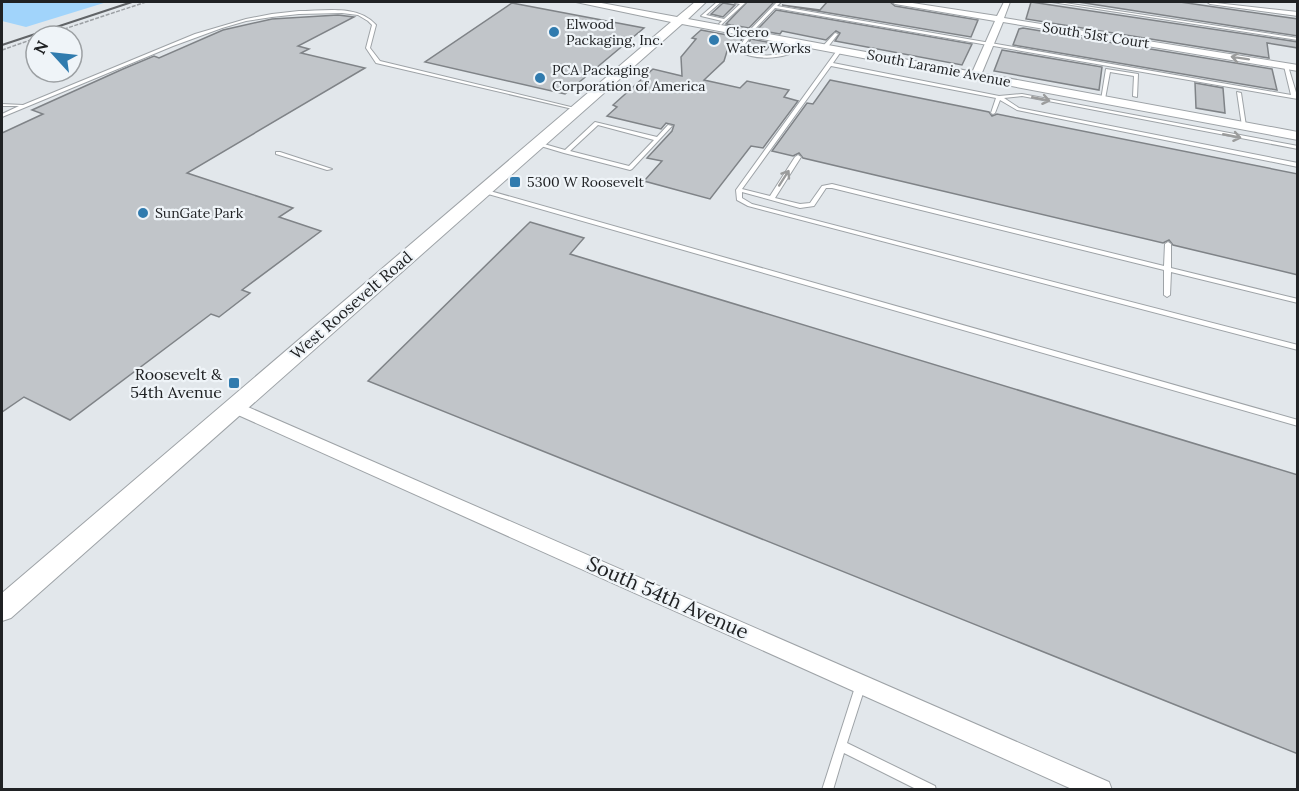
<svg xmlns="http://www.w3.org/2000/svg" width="1299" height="791" viewBox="0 0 1299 791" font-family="Lora,serif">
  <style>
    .green { fill: #a1d4fb }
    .building { fill: #c1c5c9; stroke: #7f8387; stroke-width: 1.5 }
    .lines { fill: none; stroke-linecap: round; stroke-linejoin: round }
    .service-casing { stroke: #9ea3a7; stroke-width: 2 }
    .minor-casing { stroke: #9ea3a7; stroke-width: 2 }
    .secondary-casing { stroke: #9ea3a7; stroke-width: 2 }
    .path { stroke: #9b9fa3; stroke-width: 1.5; stroke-dasharray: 4 1.5; stroke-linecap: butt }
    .service { fill: #fff; fill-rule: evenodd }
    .minor { fill: #fff; fill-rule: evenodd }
    .secondary { fill: #fff; fill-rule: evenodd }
    .rail { stroke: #616467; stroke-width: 2 }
    .oneway { stroke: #9b9c9c }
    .poi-dot { fill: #307bae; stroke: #eff4f8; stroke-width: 2 }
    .labels { text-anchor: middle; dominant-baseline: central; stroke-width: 4.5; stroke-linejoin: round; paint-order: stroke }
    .far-poi-label { font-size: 14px; fill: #202224; stroke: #eff4f8; text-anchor: start }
    .far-street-label { font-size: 14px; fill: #202224; stroke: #eff4f8 }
    .street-label { font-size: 16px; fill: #202224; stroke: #eff4f8 }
    .poi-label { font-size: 16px; fill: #202224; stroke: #eff4f8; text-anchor: end }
    .near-street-label { font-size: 20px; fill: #202224; stroke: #eff4f8 }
  </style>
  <rect width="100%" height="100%" fill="#e2e7eb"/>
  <!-- green -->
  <polygon class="green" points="2,2 107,2 26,27 2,21"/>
  <!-- building -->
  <g class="building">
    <polygon points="747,2 774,2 749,28 726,24"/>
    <polygon points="827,2 890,2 895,6 978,20 971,37 782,5 820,10"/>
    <polygon points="1031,2 1298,42 1298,48 1267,43 1269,58 1026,19"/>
    <polygon points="1078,2 1180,2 1298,19 1298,36"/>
    <polygon points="512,3 644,28 565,94 425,62"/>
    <polygon points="723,3 735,5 723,17 711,14"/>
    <polygon points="776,10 972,44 962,65 835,41 840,33 836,31 826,40 782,31 780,34 757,30"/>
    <polygon points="338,15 354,17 298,46 309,49 301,53 365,68 187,173 293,208 279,217 321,231 242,290 250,293 219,317 211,314 70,420 24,397 2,412 2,133 43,114 32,110 123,69 154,56 159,58 223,30 272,19"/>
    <polygon points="1023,28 1272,69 1277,90 1013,45 1019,29"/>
    <polygon points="701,30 743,38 735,49 728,48 724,61 704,80 740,88 747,81 789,90 784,97 798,101 763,148 751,146 710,199 644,181 662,161 647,158 672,131 674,125 666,123 661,129 607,116 617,107 613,105 653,69 682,76 681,57 696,39 692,38"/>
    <polygon points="751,39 772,43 766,50 759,49 753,52 744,49"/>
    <polygon points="1002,50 1102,67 1099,90 994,71"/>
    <polygon points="830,80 989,112 992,116 997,114 1298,174 1298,275 1173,245 1169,240 1163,243 803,158 799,153 793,156 772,151 807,103 813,104"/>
    <polygon points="1195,83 1223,88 1225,113 1196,108"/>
    <polygon points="530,222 584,238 570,254 1298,475 1298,754 368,381"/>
  </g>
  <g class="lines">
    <defs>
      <g id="service">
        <polygon points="717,2 721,2 706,15 724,19 740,4 735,3 734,2 745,3 721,25 719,24 722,21 701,16"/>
        <path d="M777 2H781L777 6 1291 95 1284 66 1286 65 1288 66 1298 99 775 8 752 32 753 33 741 50C756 57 775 57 791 51 797 49 802 45 808 43V45C788 59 760 62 737 51V50L748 34V32Z"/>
        <polygon points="1052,2 1058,2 1298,38 1298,40"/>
        <path d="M299 11C324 11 358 4 376 25L370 48 380 61 579 109 577 110 376 63 366 48 372 25 368 21 358 15 342 13 299 14 272 17 246 21 222 28 173 46 2 117V114L19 106H2V104L23 105 195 34 246 19 272 14Z"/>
        <polygon points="835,33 838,34 827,48 823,48 823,46"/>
        <polygon points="838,49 842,50 833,63 999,96 1022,94 1298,146 1298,149 1022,96 1004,98 1019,108 1298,163 1298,167 1017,110 1000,100 995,113 993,114 991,113 996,98 831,66 742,189 770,196 795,157 798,155 801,157 775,198 800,204 810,203 822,186 832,184 1164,266 1165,244 1168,242 1171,244 1171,268 1298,299 1298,303 1171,272 1170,295 1167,297 1164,295 1164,270 832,188 826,188 814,206 800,208 742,192 742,198 752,204 1298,345 1298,350 748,206 737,200 736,190"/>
        <polygon points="1106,69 1138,74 1137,97 1133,96 1134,76 1110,72 1105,99 1101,100"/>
        <polygon points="1237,92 1241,93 1246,126 1244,127 1242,126"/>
        <path d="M595 122 657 137 668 125 672 126 632 169 630 170 564 153 534 144 537 142 565 150ZM598 125 654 140 629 166 570 151Z"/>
        <polygon points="276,152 280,152 332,169 327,170 276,154"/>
        <polygon points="483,189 1298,420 1298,426 481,192 480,191"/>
        <polygon points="861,679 865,680 866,684 847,743 935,786 936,790 918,790 844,753 833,790 822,790 856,684 857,680"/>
      </g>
      <g id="minor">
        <polygon points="892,2 906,2 997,16 1004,2 1010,2 1004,18 1298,65 1298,71 1003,22 981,75 976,78 971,75 995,21 895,4"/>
        <polygon points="1207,2 1298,12 1298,16 1210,4"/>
        <polygon points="234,401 1109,782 1112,790 1074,790 229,411 226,407 229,403"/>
      </g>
      <polygon id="secondary" points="576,2 596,2 677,17 695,2 706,2 688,19 1298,132 1298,140 682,24 11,618 2,621 2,593 671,22"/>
    </defs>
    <!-- service casing -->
    <use href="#service" class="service-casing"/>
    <!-- minor casing -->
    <use href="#minor" class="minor-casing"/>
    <!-- secondary casing -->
    <use href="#secondary" class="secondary-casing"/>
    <!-- path -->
    <g class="path">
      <polyline points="43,36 146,2"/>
      <polyline points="2,50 36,38"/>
    </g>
    <!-- service -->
    <use href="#service" class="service"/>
    <!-- minor -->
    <use href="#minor" class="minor"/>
    <!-- secondary -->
    <use href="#secondary" class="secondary"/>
    <!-- rail -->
    <polyline class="rail" points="2,45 132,2"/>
  </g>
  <!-- one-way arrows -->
  <defs><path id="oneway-shaft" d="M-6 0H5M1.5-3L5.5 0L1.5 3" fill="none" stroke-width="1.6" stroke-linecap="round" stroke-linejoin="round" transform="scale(1.5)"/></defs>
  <g class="oneway">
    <use href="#oneway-shaft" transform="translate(1240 58) rotate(-171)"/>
    <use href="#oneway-shaft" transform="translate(1041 99) rotate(11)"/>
    <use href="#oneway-shaft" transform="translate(1232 136) rotate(11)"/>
    <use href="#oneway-shaft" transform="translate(784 178) rotate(-57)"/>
  </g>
  <!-- markers -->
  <g class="poi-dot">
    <circle cx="554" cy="32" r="6"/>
    <circle cx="714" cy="40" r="6"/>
    <circle cx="540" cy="78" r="6"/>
    <rect x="509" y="176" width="12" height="12" rx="3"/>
    <circle cx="143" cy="213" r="6"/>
    <rect x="228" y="377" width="12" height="12" rx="3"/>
  </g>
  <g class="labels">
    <!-- far-poi labels -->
    <g class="far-poi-label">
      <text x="566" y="24">Elwood<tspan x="566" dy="16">Packaging, Inc.</tspan></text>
      <text x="726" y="32">Cicero<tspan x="726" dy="16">Water Works</tspan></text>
      <text x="552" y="70">PCA Packaging<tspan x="552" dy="16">Corporation of America</tspan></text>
      <text x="527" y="182">5300 W Roosevelt</text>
      <text x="155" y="213">SunGate Park</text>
    </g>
    <!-- far-street labels -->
    <g class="far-street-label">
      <text transform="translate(1096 35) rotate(9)">South 51st Court</text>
      <text transform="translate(939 68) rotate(11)">South Laramie Avenue</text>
    </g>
    <!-- street labels -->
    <g class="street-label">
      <text transform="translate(351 305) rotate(-41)">West Roosevelt Road</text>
    </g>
    <!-- poi labels -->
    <g class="poi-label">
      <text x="222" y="374">Roosevelt &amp;<tspan x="222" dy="18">54th Avenue</tspan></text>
    </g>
    <!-- near-street labels -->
    <g class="near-street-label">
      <text transform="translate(668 597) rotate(24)">South 54th Avenue</text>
    </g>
  </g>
  <!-- border -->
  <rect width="1299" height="791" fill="none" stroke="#202224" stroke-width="6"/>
  <!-- north arrow -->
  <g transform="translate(54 54) rotate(297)"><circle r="28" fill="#eff4f8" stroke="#9ca0a3" stroke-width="1.5"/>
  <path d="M0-4.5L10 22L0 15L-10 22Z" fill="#307bae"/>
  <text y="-9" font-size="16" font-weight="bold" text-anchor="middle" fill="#202224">N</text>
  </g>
</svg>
